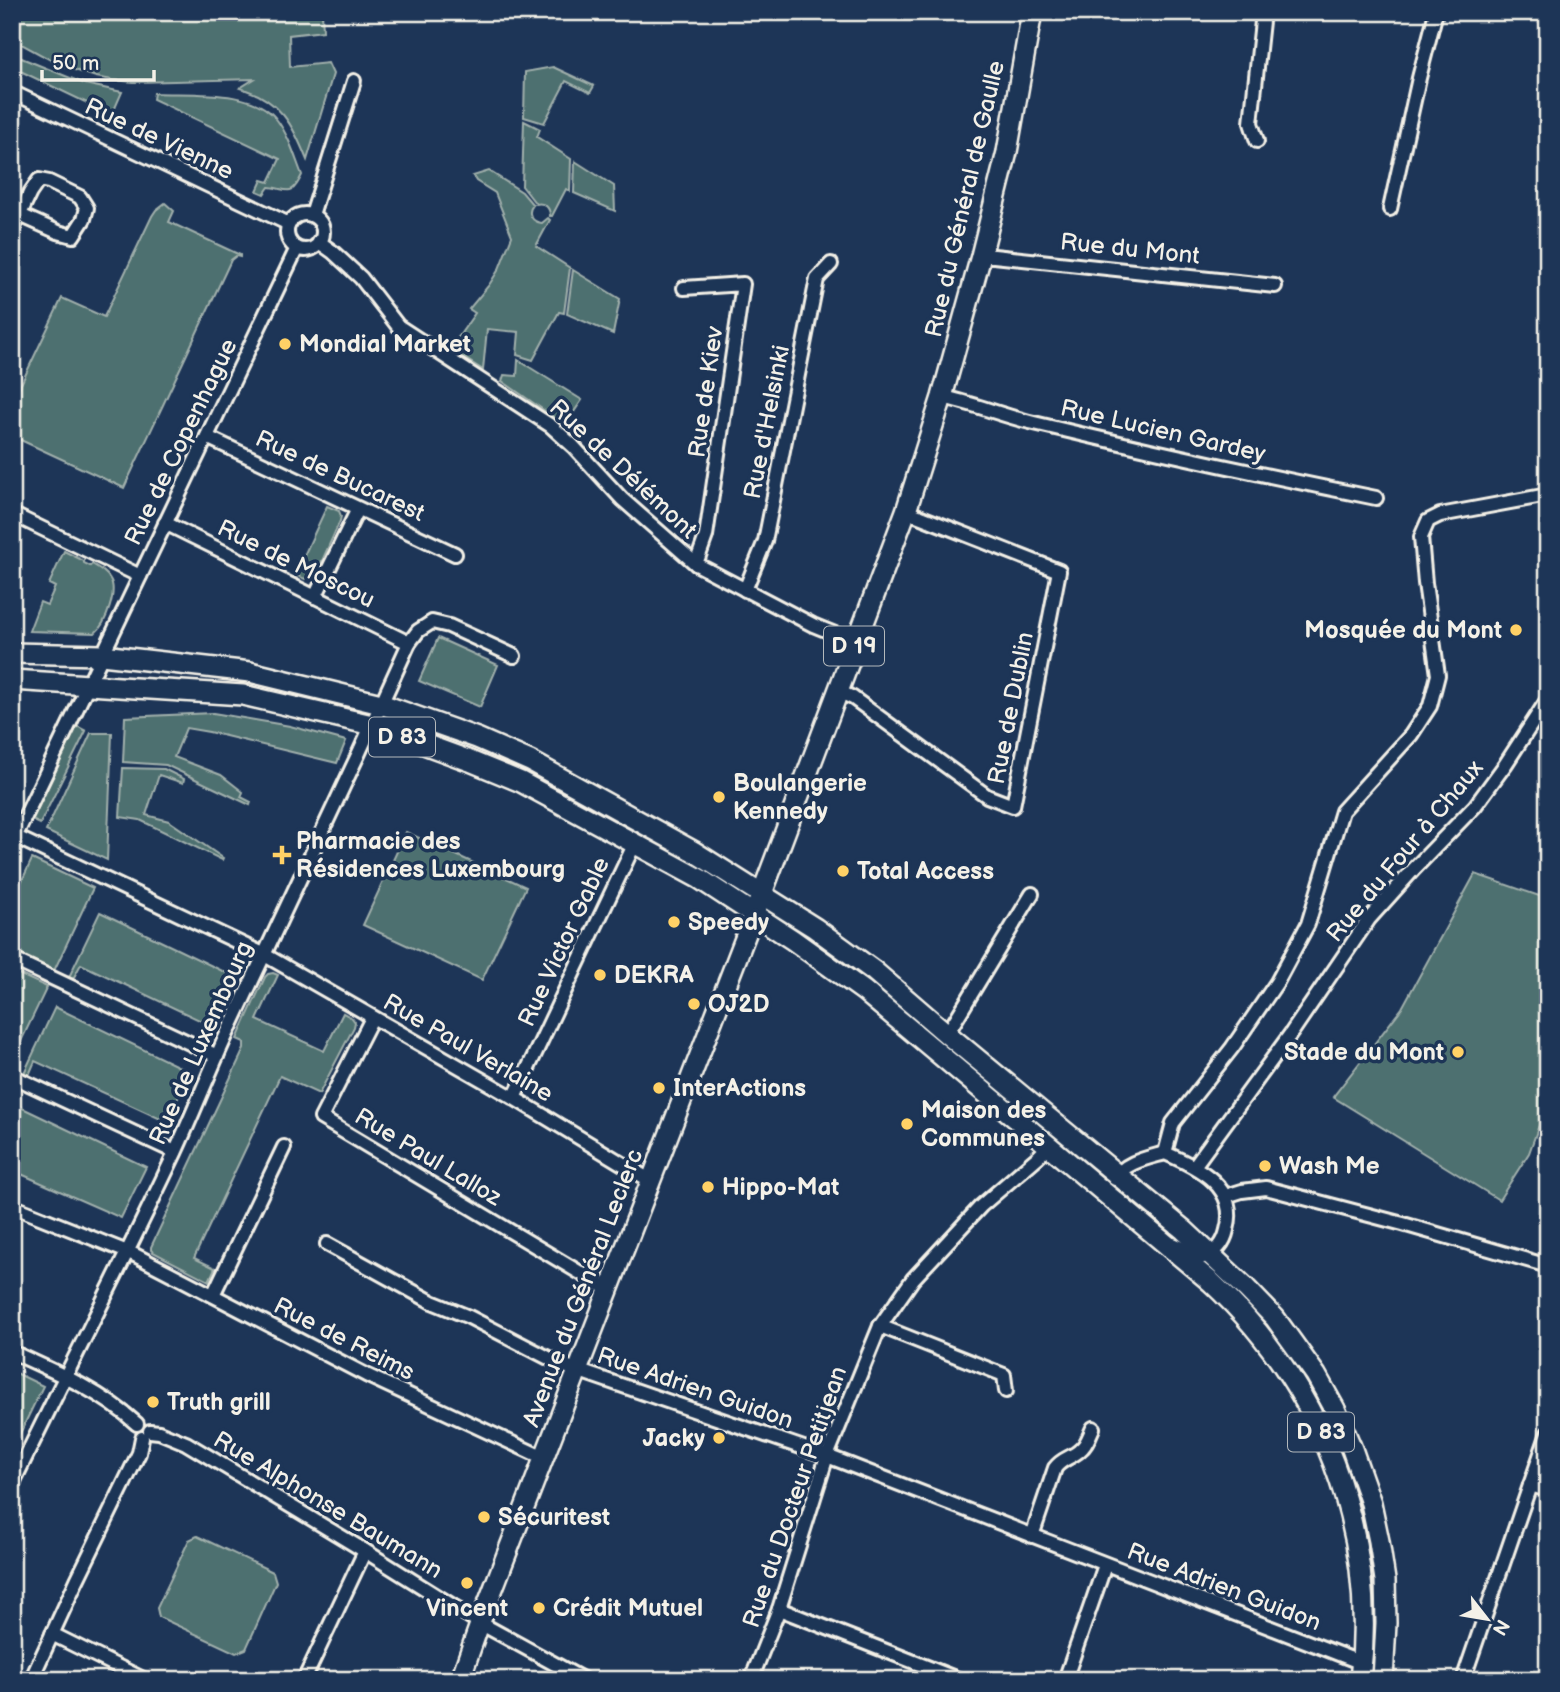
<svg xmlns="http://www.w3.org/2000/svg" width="1560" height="1692" viewBox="0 0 1560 1692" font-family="'Balsamiq Sans',sans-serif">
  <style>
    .green { fill: #4e6f6f; stroke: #a1b0ac; stroke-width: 2 }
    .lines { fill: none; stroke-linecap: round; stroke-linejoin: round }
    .street-casing { stroke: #f4f1e8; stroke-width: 18 }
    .secondary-casing { stroke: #f4f1e8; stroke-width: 23 }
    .primary-casing { stroke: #f4f1e8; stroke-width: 24 }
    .street { stroke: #1d3557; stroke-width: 12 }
    .secondary { stroke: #1d3557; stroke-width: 18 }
    .primary { stroke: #1d3557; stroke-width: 19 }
    .poi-dot { fill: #ffd166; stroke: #1d3557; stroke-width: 2.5 }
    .labels { text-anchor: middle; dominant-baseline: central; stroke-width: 7; stroke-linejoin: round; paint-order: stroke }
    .shield { fill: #1d3557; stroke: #b4b9bc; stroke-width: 2 }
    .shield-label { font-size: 23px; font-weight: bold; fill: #f4f1e8 }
    .street-label { font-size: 24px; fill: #f4f1e8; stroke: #1d3557 }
    .poi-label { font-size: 24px; font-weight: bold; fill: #f4f1e8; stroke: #1d3557; text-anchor: start }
  </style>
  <rect width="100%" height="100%" fill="#1d3557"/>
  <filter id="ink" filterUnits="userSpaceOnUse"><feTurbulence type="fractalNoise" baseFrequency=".0143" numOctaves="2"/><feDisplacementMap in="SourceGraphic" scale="14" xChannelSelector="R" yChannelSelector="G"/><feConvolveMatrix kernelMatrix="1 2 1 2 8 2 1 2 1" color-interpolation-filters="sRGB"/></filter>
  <g filter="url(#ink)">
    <!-- green -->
    <g class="green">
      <path d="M12 12H322L323 31 289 35 290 67 328 63 333 74 307 160C292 124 281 100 240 88L254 79 134 82 112 80 96 77 60 65 12 39Z"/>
      <polygon points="12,52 19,57 85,84 122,92 112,115 12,67"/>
      <polygon points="553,67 594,86 590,93 566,81 544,123 524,117 525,72"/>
      <path d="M154 93C189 95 255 88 277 120 289 136 295 157 302 175 291 198 289 189 269 187L264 194 257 191 262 180 269 182 280 159 153 99Z"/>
      <path d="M524 121 540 129 537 137 571 159 570 191 566 189 552 216H550C550 208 545 202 536 204L522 186Z"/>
      <polygon points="575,161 614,186 615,211 574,193"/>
      <path d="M489 171 522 192 533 205C526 213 532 222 542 223L548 218 550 220 536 246 570 268 564 313 559 312 533 360 517 355 519 332 487 329 483 370 450 349 475 313 469 309 489 285 499 269 512 236 495 193 476 181 473 176Z"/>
      <polygon points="165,203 174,211 169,222 240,255 240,257 236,256 231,260 124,488 12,436 12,403 62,298 104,317 152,216 156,210"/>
      <polygon points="573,270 620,299 613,334 567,314"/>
      <polygon points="518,360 582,400 565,425 502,381 504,375 517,376"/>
      <polygon points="327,506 339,511 341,516 340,521 317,572 313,576 305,579 295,575"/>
      <path d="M64 551 84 561V563L90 566 92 564C99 568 106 572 110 579 118 591 106 624 95 633L29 631 40 602 47 605 55 587 49 584Z"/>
      <polygon points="438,638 498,665 480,707 419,681"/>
      <polygon points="213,713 290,726 346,741 337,763 209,732 186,728 174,757 221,775 243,792 241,797 251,802 250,805 166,765 123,762 125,717"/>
      <polygon points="77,726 86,731 40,824 32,820"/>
      <polygon points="91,733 112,733 107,860 46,831"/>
      <polygon points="123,768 164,769 184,779 183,783 159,775 146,815 169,821 223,858 222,860 140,820 120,817"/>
      <polygon points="406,832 526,887 482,980 363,925"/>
      <polygon points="32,859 93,888 54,971 12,951 12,902"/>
      <polygon points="1475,874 1548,899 1548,1100 1529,1153 1499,1200 1333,1097 1402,1008"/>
      <polygon points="100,912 235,977 212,1026 81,964 73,979 69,977"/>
      <polygon points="12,971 47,987 12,1060"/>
      <polygon points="273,973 278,975 257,1020 324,1051 343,1013 352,1018 355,1022 354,1027 319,1094 280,1076 194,1258 215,1268 209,1281 153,1252 151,1250 151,1247 244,1049 244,1042 237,1039 265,977 268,974"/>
      <polygon points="55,1007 190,1072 167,1122 35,1061 29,1075 24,1073"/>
      <polygon points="12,1103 146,1167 121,1218 12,1170"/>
      <polygon points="12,1371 43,1386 12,1450"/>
      <polygon points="197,1536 273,1572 276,1582 246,1649 236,1653 159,1617 157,1608 189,1540"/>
    </g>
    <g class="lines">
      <defs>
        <g id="street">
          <polyline points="12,92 289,224"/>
          <polyline points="1257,141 1251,123 1263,12"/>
          <polyline points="1390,209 1419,78 1436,12"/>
          <circle cx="305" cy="232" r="18"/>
          <polyline points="312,215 354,81"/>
          <polyline points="12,231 30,193 39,180 49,182 80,197 87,208 84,219 73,236 58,232 20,215"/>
          <polyline points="319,242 333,252 361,278 398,326 551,426 573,446 622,499 696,564 813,625 855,642"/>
          <polyline points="981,256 994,256 1275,286"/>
          <polyline points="684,288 743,284 706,536 696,564"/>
          <path d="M942 397C973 403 1003 416 1034 423 1147 450 1262 475 1376 498"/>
          <polyline points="207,437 455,554"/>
          <polyline points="12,514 140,576"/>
          <polyline points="165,523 409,643 418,631 432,622 449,626 514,656"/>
          <polyline points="745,590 765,541 817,279 831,264"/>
          <polyline points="315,597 358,509"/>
          <polyline points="838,691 853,698 987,796 1013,806 1059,571 906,511"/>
          <polyline points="16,837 263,954 514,1098 651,1181"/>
          <polyline points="12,844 297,248"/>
          <polyline points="12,959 217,1056"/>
          <polyline points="372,1018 321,1118 609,1290"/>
          <polyline points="947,1034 1032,894"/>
          <polyline points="12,1076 175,1152"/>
          <polyline points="514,1098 635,843"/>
          <polyline points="1165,1153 1173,1123 1232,1048 1277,982 1308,924 1342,811 1411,735 1430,706 1438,675 1425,583 1421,537 1428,521 1440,515 1548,495"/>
          <polyline points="1195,1165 1292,1032 1369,919 1413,870 1475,806 1505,765 1548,699"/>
          <path d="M1115 1179C1124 1162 1148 1158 1165 1153 1198 1167 1239 1187 1227 1230 1224 1244 1217 1252 1203 1257L1173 1244"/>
          <polyline points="1226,1196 1242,1191 1266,1188 1403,1224 1548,1266"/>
          <polyline points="12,1206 135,1255 366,1375 544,1458"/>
          <polyline points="327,1244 432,1302 469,1317 562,1365 827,1456 1362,1663"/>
          <polyline points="213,1295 284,1147"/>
          <polyline points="880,1326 1004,1375 1006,1391"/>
          <path d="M12 1352C56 1372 101 1391 137 1424"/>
          <polyline points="150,1431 159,1432 186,1443 365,1551 480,1623 584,1680"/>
          <path d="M12 1485C66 1374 122 1265 175 1153 193 1114 208 1075 226 1036L358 755 409 643"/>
          <polyline points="1530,1485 1548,1490"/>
          <path d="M1032 1536 1055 1468C1062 1458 1072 1458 1080 1450 1087 1445 1089 1436 1093 1428"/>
          <polyline points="779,1609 960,1680"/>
          <polyline points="52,1634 145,1680"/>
          <polyline points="31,1680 77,1580 139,1453 142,1438"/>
          <polyline points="304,1680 365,1551"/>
          <polyline points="751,1680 779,1609 827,1456 880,1326 913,1279 981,1206 1039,1156 1049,1146"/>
          <polyline points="1065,1680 1105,1565"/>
          <polyline points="1463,1680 1548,1433"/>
        </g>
        <polyline id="secondary" points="460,1680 480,1623 754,914"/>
        <g id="primary">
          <polyline points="12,653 102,655 250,672 381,704 477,738 530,761 693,851 815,928 874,971 947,1034 1184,1230 1246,1288 1275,1318 1316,1375 1335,1409 1352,1449 1371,1503 1379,1541 1385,1580 1386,1623 1383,1680"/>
          <path d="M12 680 243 695 372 725 470 761 521 782 700 879 793 940 864 991 1211 1282C1321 1384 1378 1530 1360 1680"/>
          <polyline points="758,904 906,511 942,397 981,256 1007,152 1032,12"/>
        </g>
      </defs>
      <!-- street casing -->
      <use href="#street" class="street-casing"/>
      <!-- secondary casing -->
      <use href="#secondary" class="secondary-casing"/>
      <!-- primary casing -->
      <use href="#primary" class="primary-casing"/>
      <!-- street -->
      <use href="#street" class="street"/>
      <!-- secondary -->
      <use href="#secondary" class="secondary"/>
      <!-- primary -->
      <use href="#primary" class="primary"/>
    </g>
  </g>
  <!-- markers -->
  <g class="poi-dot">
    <circle cx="285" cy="344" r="7"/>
    <circle cx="1516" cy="630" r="7"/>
    <circle cx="719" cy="797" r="7"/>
    <path d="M278.5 844.5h7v7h7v7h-7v7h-7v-7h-7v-7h7z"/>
    <circle cx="843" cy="871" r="7"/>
    <circle cx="674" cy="922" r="7"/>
    <circle cx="600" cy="975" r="7"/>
    <circle cx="694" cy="1004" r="7"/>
    <circle cx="1458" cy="1052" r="7"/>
    <circle cx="659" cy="1088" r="7"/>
    <circle cx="907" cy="1124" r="7"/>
    <circle cx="1265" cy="1166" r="7"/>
    <circle cx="708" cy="1187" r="7"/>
    <circle cx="153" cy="1402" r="7"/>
    <circle cx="719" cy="1438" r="7"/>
    <circle cx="484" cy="1517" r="7"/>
    <circle cx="467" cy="1583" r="7"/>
    <circle cx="539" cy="1608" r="7"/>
  </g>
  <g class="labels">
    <!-- shield labels -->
    <g class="shield">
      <rect x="824" y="626.5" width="60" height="39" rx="5"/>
      <rect x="369" y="717.5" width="66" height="39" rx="5"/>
      <rect x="1288" y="1412.5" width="66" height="39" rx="5"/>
    </g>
    <g class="shield-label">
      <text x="854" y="646">D 19</text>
      <text x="402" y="737">D 83</text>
      <text x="1321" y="1432">D 83</text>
    </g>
    <!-- street labels -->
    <g class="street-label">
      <text transform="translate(159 139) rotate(25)">Rue de Vienne</text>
      <text transform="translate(965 199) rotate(-77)">Rue du Général de Gaulle</text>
      <text transform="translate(1130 249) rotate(6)">Rue du Mont</text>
      <text transform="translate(706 392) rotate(-82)">Rue de Kiev</text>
      <text transform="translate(767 422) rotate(-79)">Rue d'Helsinki</text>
      <text transform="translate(1163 431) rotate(13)">Rue Lucien Gardey</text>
      <text transform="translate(181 442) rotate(-64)">Rue de Copenhague</text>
      <text transform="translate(623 469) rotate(43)">Rue de Délémont</text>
      <text transform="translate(340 476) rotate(25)">Rue de Bucarest</text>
      <text transform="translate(296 564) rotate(26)">Rue de Moscou</text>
      <text transform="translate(1011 708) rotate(-79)">Rue de Dublin</text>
      <text transform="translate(1405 851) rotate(-50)">Rue du Four à Chaux</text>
      <text transform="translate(564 942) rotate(-65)">Rue Victor Gable</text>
      <text transform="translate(201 1043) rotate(-66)">Rue de Luxembourg</text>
      <text transform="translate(468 1048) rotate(30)">Rue Paul Verlaine</text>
      <text transform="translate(428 1157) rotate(31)">Rue Paul Lalloz</text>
      <text transform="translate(583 1288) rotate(-69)">Avenue du Général Leclerc</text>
      <text transform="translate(344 1339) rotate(27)">Rue de Reims</text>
      <text transform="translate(695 1388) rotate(19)">Rue Adrien Guidon</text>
      <text transform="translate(795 1497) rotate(-71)">Rue du Docteur Petitjean</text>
      <text transform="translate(328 1505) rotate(31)">Rue Alphonse Baumann</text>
      <text transform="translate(1224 1587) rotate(21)">Rue Adrien Guidon</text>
    </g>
    <!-- poi labels -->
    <g class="poi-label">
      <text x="299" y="344">Mondial Market</text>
      <text x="1502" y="630" text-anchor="end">Mosquée du Mont</text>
      <text x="733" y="783">Boulangerie<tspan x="733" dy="28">Kennedy</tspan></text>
      <text x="296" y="841">Pharmacie des<tspan x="296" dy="28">Résidences Luxembourg</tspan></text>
      <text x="857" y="871">Total Access</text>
      <text x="688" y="922">Speedy</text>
      <text x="614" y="975">DEKRA</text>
      <text x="708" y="1004">OJ2D</text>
      <text x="1444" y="1052" text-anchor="end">Stade du Mont</text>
      <text x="673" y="1088">InterActions</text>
      <text x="921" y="1110">Maison des<tspan x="921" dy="28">Communes</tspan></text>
      <text x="1279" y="1166">Wash Me</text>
      <text x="722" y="1187">Hippo-Mat</text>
      <text x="167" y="1402">Truth grill</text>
      <text x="705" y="1438" text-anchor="end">Jacky</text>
      <text x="498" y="1517">Sécuritest</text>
      <text x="467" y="1608" text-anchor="middle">Vincent</text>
      <text x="553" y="1608">Crédit Mutuel</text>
    </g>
  </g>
  <!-- margin -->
  <rect width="1560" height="1692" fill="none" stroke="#1d3557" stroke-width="42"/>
  <rect x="21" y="21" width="1518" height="1650" fill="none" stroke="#f4f1e8" stroke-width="2.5" filter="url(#ink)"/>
  <!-- north arrow -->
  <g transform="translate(1487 1619) rotate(121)" stroke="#1d3557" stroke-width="5" paint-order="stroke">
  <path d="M0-5L12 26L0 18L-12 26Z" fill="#f4f1e8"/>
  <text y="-10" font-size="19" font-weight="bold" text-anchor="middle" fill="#f4f1e8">N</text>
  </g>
  <!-- scale -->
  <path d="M42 70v10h112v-10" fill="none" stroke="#f4f1e8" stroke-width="3.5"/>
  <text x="52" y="70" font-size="21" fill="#f4f1e8" stroke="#1d3557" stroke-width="5" paint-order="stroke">50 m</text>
</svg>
